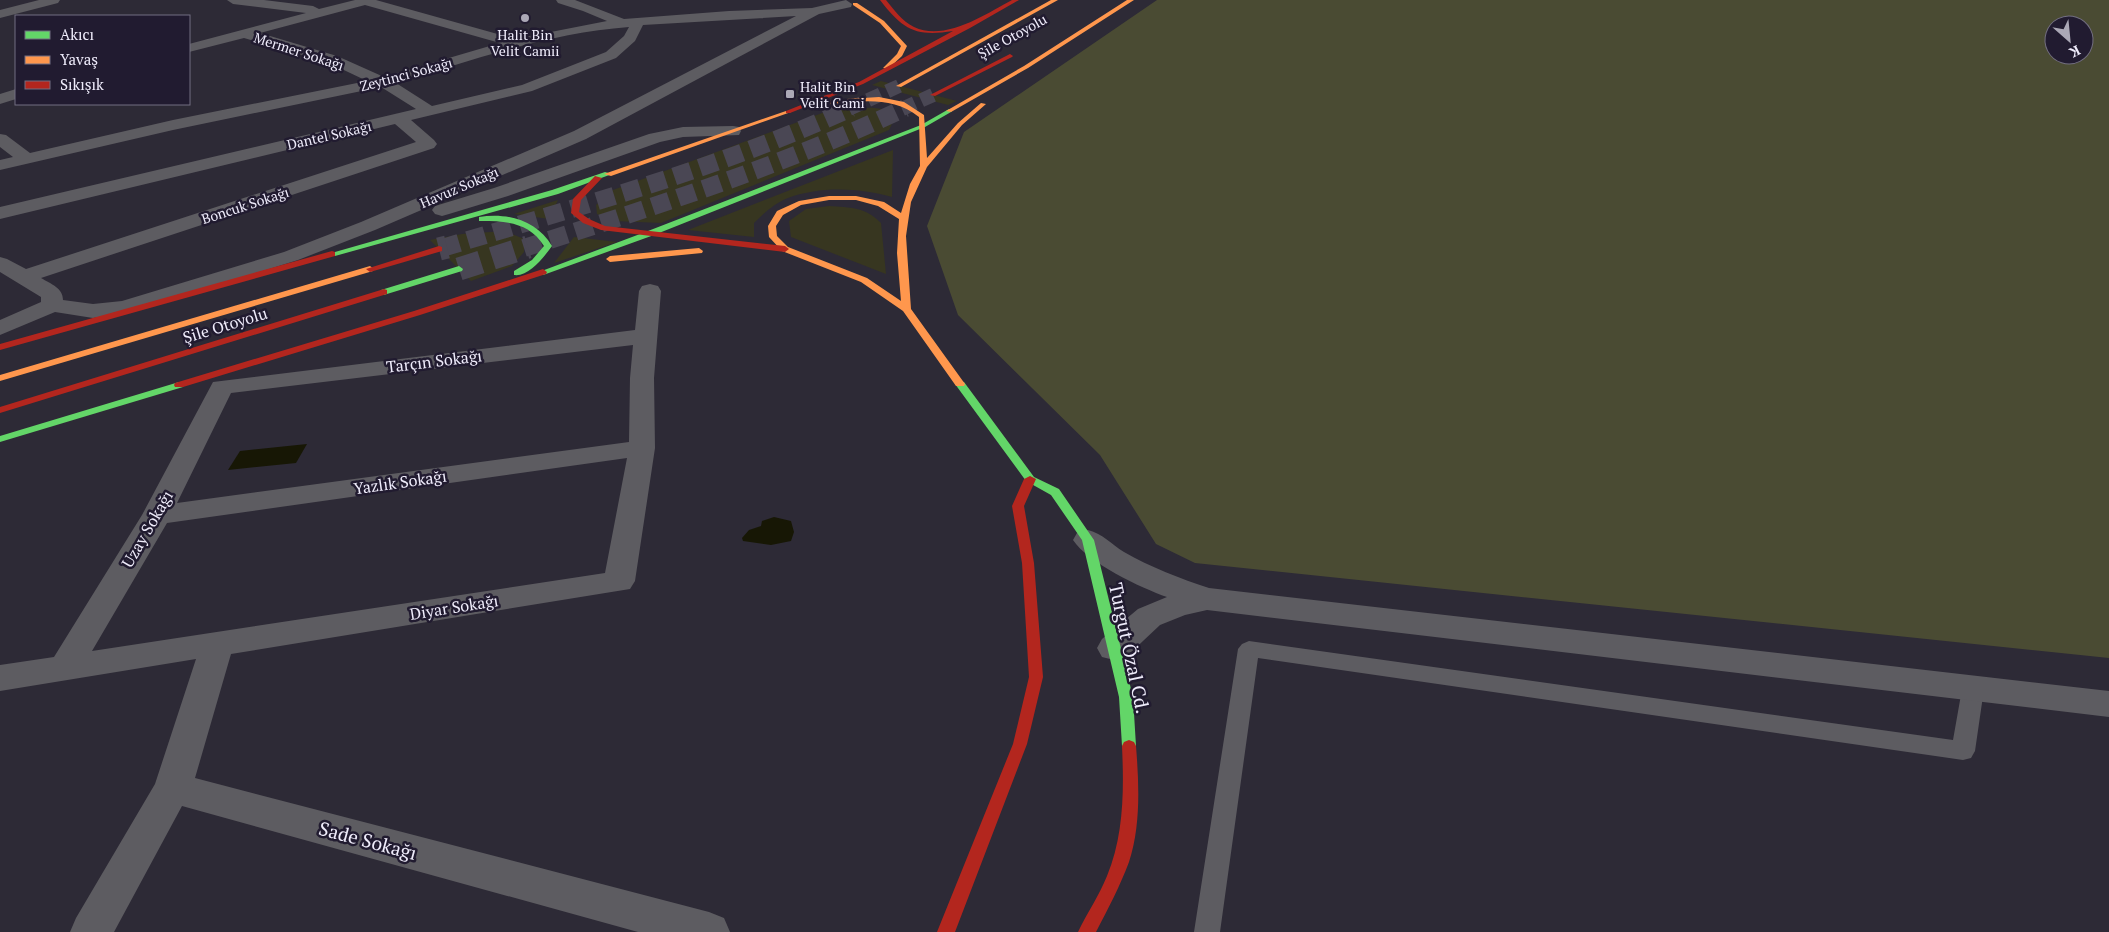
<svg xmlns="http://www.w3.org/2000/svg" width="2109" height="932" viewBox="0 0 2109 932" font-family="'PT Serif',serif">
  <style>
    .green { fill: #373620 }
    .forest { fill: #4a4b33; fill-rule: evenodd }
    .water { fill: #171705 }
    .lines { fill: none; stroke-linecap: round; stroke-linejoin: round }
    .highway-tunnel-far2 { stroke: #4a4754; stroke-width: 14; stroke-dasharray: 14 7; stroke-linecap: butt }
    .highway-tunnel-far1 { stroke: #4a4754; stroke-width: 18; stroke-dasharray: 18 9; stroke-linecap: butt }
    .highway-tunnel { stroke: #4a4754; stroke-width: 23; stroke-dasharray: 23 12; stroke-linecap: butt }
    .lane { fill: #5d5c61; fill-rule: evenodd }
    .street { fill: #5d5c61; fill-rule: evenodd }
    .fast { fill: #63d668; fill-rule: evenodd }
    .slow { fill: #ff974d; fill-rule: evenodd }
    .jam { fill: #b3261e; fill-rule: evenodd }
    .poi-dot { fill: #aba8b6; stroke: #211b30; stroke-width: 2 }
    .labels { text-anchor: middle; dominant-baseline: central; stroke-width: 5; stroke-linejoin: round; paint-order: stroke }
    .far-poi-label { font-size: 14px; fill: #efecfb; stroke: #211b30 }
    .far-street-label { font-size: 14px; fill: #efecfb; stroke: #211b30 }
    .street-label { font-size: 16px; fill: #efecfb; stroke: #211b30 }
    .near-street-label { font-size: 19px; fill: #efecfb; stroke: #211b30 }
  </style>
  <rect width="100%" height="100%" fill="#2d2a36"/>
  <!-- green -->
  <g class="green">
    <polygon points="881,81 957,101 948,105 872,85"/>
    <path d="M856 108C870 108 888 105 894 120L889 130 661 223 614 221 597 214 596 205 613 190 825 112Z"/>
    <path d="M893 150 892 197C858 188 822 186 788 198 775 203 764 213 754 223V237L688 230Z"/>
    <polygon points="558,200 549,219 514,214"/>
    <path d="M829 206C851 208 864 206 881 223L886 274 791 237 789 221 806 209Z"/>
    <polygon points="505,231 524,239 524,252 512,266 471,281 430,240 462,234"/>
    <polygon points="574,237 617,242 554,263"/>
  </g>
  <!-- forest -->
  <path class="forest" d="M1157 0H2109V658L1195 563 1156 544 1100 455 958 315 927 226 964 132ZM2054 25H2084V55H2054Z"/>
  <!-- water -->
  <g class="water">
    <polygon points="307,444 296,463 228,470 240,451"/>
    <polygon points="774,517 791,521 794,532 791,541 771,545 743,541 742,538 749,530 761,526 762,521"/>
  </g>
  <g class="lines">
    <!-- highway-tunnel-far2 -->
    <g class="highway-tunnel-far2">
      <polyline points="849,109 899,86"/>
      <polyline points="902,109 933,95"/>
    </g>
    <!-- highway-tunnel-far1 -->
    <g class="highway-tunnel-far1">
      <path d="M442 248C580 206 720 168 851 108"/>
      <path d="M524 248C653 207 782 166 905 108"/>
    </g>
    <!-- highway-tunnel -->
    <g class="highway-tunnel">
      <polyline points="439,249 447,247"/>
      <polyline points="459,269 528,247"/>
    </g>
    <!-- lane -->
    <polygon class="lane" points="1249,641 1953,740 1962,689 1965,683 1973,681 1981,683 1984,689 1975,751 1971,758 1963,760 1258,658 1220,932 1194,932 1238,649 1242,644"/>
    <!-- street -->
    <g class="street">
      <polygon points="39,0 60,0 58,3 0,18 0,10"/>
      <path d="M227 0H264L313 6 319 9 355 0H376L515 39 607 21 583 11 558 3 556 0H575L624 19 729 11 812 8 846 0 852 4 851 7 819 14 586 139 375 230 298 260 132 312 93 318 55 312 0 335V320L41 302V297L0 272V257L7 259 26 269 416 142 395 124 0 219V207L416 109 381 87 173 130 0 170V160L13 157 0 147V134L6 135 30 153 173 120 367 81 327 62 244 38 189 52V44L306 13 233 4ZM365 5 500 43 384 77 337 56 260 33ZM796 16 574 131 361 222 284 252 122 301 93 304 63 300C63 288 51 284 41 278L434 148 437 144 434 140 411 120 532 91 616 58 635 41 643 25ZM629 27 624 36 606 52 522 85 432 106 396 83C472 60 549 33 629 27Z"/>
      <polygon points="16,89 16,99 0,104 0,94"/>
      <polygon points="733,126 739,127 741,131 739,135 683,137 660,142 508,196 449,214 442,216 435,214 432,210 435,206 494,188 649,134 683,127"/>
      <path d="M650 284 658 286 661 291 654 378 655 448 635 581 630 589 231 654 195 778 709 912 724 918 730 932H638L182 806 114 932H70L76 918 155 784 196 659 0 691V665L54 657 142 515 213 382 635 330 639 291 642 286ZM633 345 630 378 629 442 177 503 231 393ZM627 458 605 573 92 651 167 523Z"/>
      <path d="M1088 530C1103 534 1111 544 1124 552 1150 567 1181 579 1209 588L2109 691V717L1207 610 1185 615 1160 625 1126 657 1114 660 1102 657 1097 648 1102 639 1138 609 1167 597C1141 588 1088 563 1073 540L1077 533Z"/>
    </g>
    <!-- fast -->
    <g class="fast">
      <polygon points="949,109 952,111 951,112 925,127 654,235 546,274 543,275 539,272 648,231 921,125"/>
      <polygon points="605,172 612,174 558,194 335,256 329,256 328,254 552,190"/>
      <path d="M479 217C508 212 537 221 552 246 544 257 529 277 514 275V271L532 260 544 246C530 223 507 221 482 221H479Z"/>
      <polygon points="459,266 463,269 462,271 387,294 384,295 380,292 381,290"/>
      <polygon points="960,381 964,382 1034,477 1059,489 1094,540 1133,697 1136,746 1134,750 1129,752 1124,750 1122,746 1119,697 1082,540 1051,495 1026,481 955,384"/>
      <polygon points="179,382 184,385 183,387 0,442 0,436"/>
    </g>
    <!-- slow -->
    <g class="slow">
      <polygon points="1051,0 1058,0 901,87 896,86"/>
      <polygon points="1127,0 1134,0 1028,68 951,112 946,111 1024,66"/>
      <polygon points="853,3 857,3 884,21 907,46 902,56 888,69 883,68 897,54 901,46 880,23 853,5"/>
      <path d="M879 97 904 102 924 115 927 158 958 123 981 103 986 104 962 125 927 167 911 202 906 236 911 309 965 384 964 386H956L903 311 861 282 782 251 769 237 768 226 777 211 799 201 829 196H856L884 202 901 213 910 184 920 166 919 117C893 96 862 101 831 104L828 102 831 100ZM829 200H856L878 206 899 219 897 253 901 301 867 278 788 247 777 236 776 226 783 215 801 205Z"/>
      <polygon points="786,111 791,112 611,176 604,174"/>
      <polygon points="699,248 703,251 702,253 610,262 606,259 610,256"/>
      <polygon points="370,266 374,269 373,271 0,381 0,375"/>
    </g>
    <!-- jam -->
    <g class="jam">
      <path d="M880 0H886C894 10 902 21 914 27 945 42 986 14 1012 0H1019L970 28 863 84 790 113H786V111L859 82 953 31C916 37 903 30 880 0Z"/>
      <polygon points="1010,54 1013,56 1012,57 935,96 930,95"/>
      <polygon points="595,176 602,178 581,200 579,212 589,219 605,226 785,246 789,249 785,252 601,230 583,223 571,213 573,199"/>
      <polygon points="439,246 442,247 442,251 370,272 366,269"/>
      <polygon points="332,251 335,252 335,256 0,350 0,344"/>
      <polygon points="543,269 547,272 546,274 420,315 183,387 175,387 174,385 175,383 414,311"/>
      <polygon points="384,289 387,290 387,294 0,413 0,407"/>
      <polygon points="1030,476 1036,479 1024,506 1034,563 1043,677 1027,744 955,932 937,932 1013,744 1029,677 1022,563 1012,506 1024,479"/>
      <path d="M1129 740 1134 742 1136 746C1139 784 1141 825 1129 862 1120 886 1108 909 1096 932H1078C1087 913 1099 896 1107 876 1124 835 1124 790 1122 746L1124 742Z"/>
    </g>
  </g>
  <!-- markers -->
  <g class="poi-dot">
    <circle cx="525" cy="18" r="5"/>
    <rect x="785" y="89" width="10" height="10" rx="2.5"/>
  </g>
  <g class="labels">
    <!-- far-poi labels -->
    <g class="far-poi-label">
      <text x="525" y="34">Halit Bin<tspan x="525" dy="16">Velit Camii</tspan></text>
      <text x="800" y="86" text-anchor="start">Halit Bin<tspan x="800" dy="16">Velit Cami</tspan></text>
    </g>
    <!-- far-street labels -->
    <g class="far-street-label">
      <text transform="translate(1012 36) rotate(-29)">Şile Otoyolu</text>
      <text transform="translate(299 51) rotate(18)">Mermer Sokağı</text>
      <text transform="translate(406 74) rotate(-15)">Zeytinci Sokağı</text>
      <text transform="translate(329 135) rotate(-13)">Dantel Sokağı</text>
      <text transform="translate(459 187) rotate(-23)">Havuz Sokağı</text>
      <text transform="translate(245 205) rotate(-18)">Boncuk Sokağı</text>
    </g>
    <!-- street labels -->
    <g class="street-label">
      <text transform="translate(225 325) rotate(-17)">Şile Otoyolu</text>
      <text transform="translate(434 361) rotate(-7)">Tarçın Sokağı</text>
      <text transform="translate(400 482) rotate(-8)">Yazlık Sokağı</text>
      <text transform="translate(147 529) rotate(-60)">Uzay Sokağı</text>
      <text transform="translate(454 607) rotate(-9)">Diyar Sokağı</text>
    </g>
    <!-- near-street labels -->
    <g class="near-street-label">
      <text transform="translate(1130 648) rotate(78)">Turgut Özal Cd.</text>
      <text transform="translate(368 840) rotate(15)">Sade Sokağı</text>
    </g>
  </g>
  <!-- legend -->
  <rect x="15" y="15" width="175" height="90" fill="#211b30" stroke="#736f81"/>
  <rect x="25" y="31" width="25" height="8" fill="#63d668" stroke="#736f81"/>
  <text x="60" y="40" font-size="15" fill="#efecfb">Akıcı</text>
  <rect x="25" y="56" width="25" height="8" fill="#ff974d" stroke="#736f81"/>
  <text x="60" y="65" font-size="15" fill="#efecfb">Yavaş</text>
  <rect x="25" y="81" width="25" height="8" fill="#b3261e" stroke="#736f81"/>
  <text x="60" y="90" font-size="15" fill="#efecfb">Sıkışık</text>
  <!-- north arrow -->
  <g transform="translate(2069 40) rotate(153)"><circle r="24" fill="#211b30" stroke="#736f81"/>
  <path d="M0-4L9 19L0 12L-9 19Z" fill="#aba8b6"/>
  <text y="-8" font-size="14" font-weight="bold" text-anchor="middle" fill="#efecfb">K</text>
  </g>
</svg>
